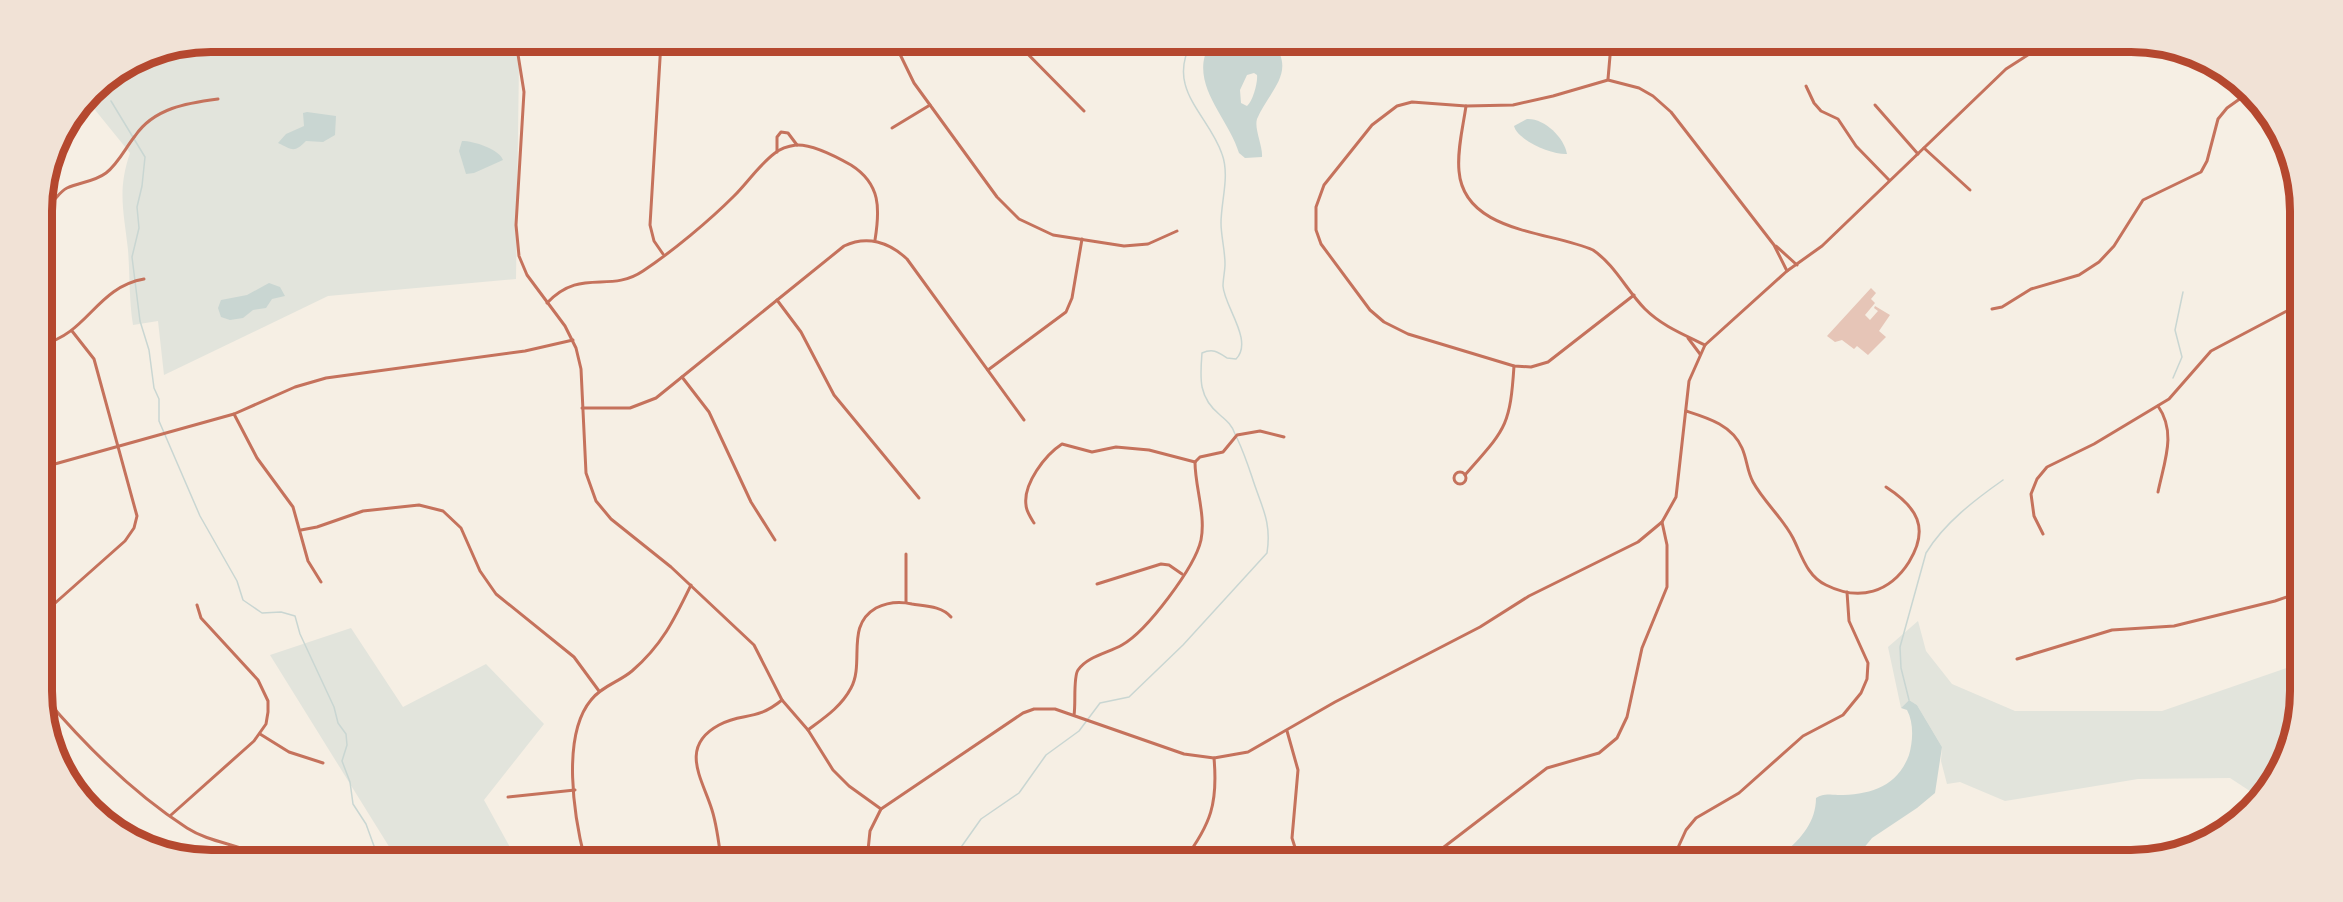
<svg xmlns="http://www.w3.org/2000/svg" width="2343" height="902" viewBox="0 0 2343 902" font-family="Signika,sans-serif">
  <style>
    .green { fill: #e2e4dc }
    .water { fill: #c9d6d2; fill-rule: evenodd }
    .lines { fill: none; stroke-linecap: round; stroke-linejoin: round }
    .stream { stroke: #c9d6d2; stroke-width: 1.5 }
    .building { fill: #e6c5b7 }
    .minor { stroke: #c5725c; stroke-width: 3 }
    .tertiary { stroke: #c5725c; stroke-width: 3 }
    .rim { fill: none; stroke: #b5482f; stroke-width: 8 }
  </style>
  <rect width="100%" height="100%" fill="#f6efe4"/>
  <!-- green -->
  <g class="green">
    <path d="M212 42H514L519 63 516 279 328 296 164 375 158 321 133 325C129 300 130 275 128 250 124 212 117 191 130 153L87 100 100 84 147 55Z"/>
    <polygon points="1918,621 1926,651 1952,684 2015,711 2162,711 2301,663 2299,704 2284,756 2256,795 2230,778 2138,779 2005,801 1960,782 1947,784 1941,761 1942,747 1917,705 1909,700 1901,708 1888,647"/>
    <polygon points="351,628 403,707 486,664 544,724 484,800 517,860 425,860 393,853 270,655"/>
  </g>
  <!-- water -->
  <g class="water">
    <path d="M1211 42H1272C1298 72 1268 92 1257 119 1254 129 1263 146 1262 157L1245 158 1239 153C1228 116 1186 82 1211 42ZM1254 73 1257 75C1258 82 1253 101 1247 106L1241 103 1240 90 1247 75Z"/>
    <path d="M307 112 336 116 335 135 323 142 306 141C294 153 293 150 278 143L286 134 304 126 303 113Z"/>
    <path d="M1527 119C1544 118 1564 137 1567 154 1553 155 1518 141 1514 126Z"/>
    <path d="M462 141C474 141 499 149 503 160L474 173 466 174 459 151Z"/>
    <polygon points="269,283 280,287 285,296 272,299 266,308 253,310 243,318 230,320 221,317 218,308 221,300 247,295"/>
    <path d="M1909 700 1917 705 1942 747 1935 793 1917 808 1872 838 1854 860H1757L1748 851 1753 848 1784 853C1802 838 1816 821 1816 798 1824 793 1829 795 1838 795 1870 795 1897 787 1909 755 1913 741 1914 723 1907 710L1901 708Z"/>
  </g>
  <g class="lines">
    <!-- stream -->
    <g class="stream">
      <path d="M1192 42C1165 89 1209 115 1222 154 1230 176 1221 201 1221 223 1221 236 1225 250 1225 264 1225 271 1223 279 1223 286 1224 306 1254 341 1236 359L1227 358C1218 352 1213 348 1202 353 1200 378 1198 397 1220 415 1227 421 1232 425 1235 434"/>
      <polyline points="111,101 145,157 142,186 137,207 139,228 132,257 140,321 149,350 154,388 159,399 159,421 200,516 237,581 243,600 262,613 281,612 295,616 300,634 334,707 338,723 346,734 347,745 342,761 350,782 353,804 366,824 374,846 384,860"/>
      <polyline points="2173,378 2182,357 2175,330 2183,292"/>
      <path d="M1909 700 1901 668 1900 647 1926 553C1944 523 1976 499 2003 480"/>
      <path d="M952 860 981 819 1019 793 1046 755 1079 731 1100 703 1129 697 1183 645 1267 553C1272 521 1261 506 1252 477 1247 462 1244 453 1237 438"/>
    </g>
  </g>
  <!-- building -->
  <polygon class="building" points="1871,288 1876,293 1871,299 1875,303 1865,315 1870,320 1878,311 1874,308 1875,306 1890,315 1879,331 1886,337 1868,355 1857,346 1854,349 1842,340 1835,342 1827,336"/>
  <g class="lines">
    <!-- minor -->
    <g class="minor">
      <polyline points="516,42 524,92 516,225 519,256 527,275 565,326 576,348 581,369 586,473 596,501 611,519 671,567 754,645 782,700 808,730 833,770 849,786 881,809"/>
      <polyline points="661,42 650,225 654,241 663,254"/>
      <polyline points="894,42 914,83 997,197 1019,219 1053,235 1124,246 1148,244 1177,231"/>
      <polyline points="1016,42 1084,111"/>
      <polyline points="1607,42 1610,56 1608,79"/>
      <polyline points="1806,86 1814,103 1821,111 1838,119 1856,146 1889,180"/>
      <polyline points="1875,105 1918,154"/>
      <path d="M1466 106C1463 127 1457 150 1459 171 1464 233 1550 231 1593 250 1615 265 1627 291 1645 309 1662 326 1685 335 1705 345"/>
      <polyline points="892,128 930,105"/>
      <polyline points="1924,148 1970,190"/>
      <polyline points="777,152 777,137 781,132 788,133 797,145"/>
      <path d="M42 208C54 205 57 193 67 188 80 182 94 182 106 173 118 164 126 147 135 136 154 108 187 103 218 99"/>
      <polyline points="1776,246 1797,265"/>
      <polyline points="1634,295 1548,362 1531,367 1514,366 1408,334 1384,322 1370,310 1321,244 1316,230 1316,207 1324,185 1372,125 1397,106 1412,102 1466,106 1513,105 1553,96 1608,80 1639,88 1653,96 1671,112 1774,245 1787,271"/>
      <polyline points="777,300 801,332 834,395 919,498"/>
      <path d="M547 303C581 267 609 294 643 271 673 251 709 221 734 196 748 182 759 165 775 153 780 149 789 146 796 145 813 144 837 157 851 165 881 184 880 209 875 240"/>
      <polyline points="1992,309 2002,307 2031,289 2079,275 2099,262 2114,246 2143,200 2201,172 2207,161 2218,119 2227,108 2248,93"/>
      <polyline points="1688,338 1700,354"/>
      <path d="M43 344C87 334 97 287 144 279"/>
      <polyline points="988,370 1066,312 1072,298 1082,239"/>
      <polyline points="682,377 709,412 751,502 775,540"/>
      <path d="M2158 406C2177 433 2164 462 2158 492"/>
      <path d="M582 408H630L656 398 844 246C867 235 889 242 907 259L1024 420"/>
      <path d="M1686 411C1708 418 1732 425 1742 448 1747 459 1747 471 1753 482 1764 502 1782 517 1793 538 1802 556 1807 576 1826 585 1860 602 1890 592 1909 562 1930 528 1917 507 1886 487"/>
      <polyline points="234,414 257,458 293,507 308,561 321,582"/>
      <polyline points="1195,462 1200,457 1223,452 1237,435 1260,431 1284,437"/>
      <polyline points="44,467 234,414 295,387 326,378 525,351 573,340"/>
      <circle cx="1460" cy="478" r="6"/>
      <path d="M1465 475C1505 429 1510 428 1514 366"/>
      <path d="M1034 523C1031 518 1026 511 1026 505 1023 484 1045 455 1062 444L1092 452 1116 447 1149 450 1195 462"/>
      <polyline points="301,530 317,527 363,511 419,505 443,511 461,528 480,571 496,594 574,657 599,691"/>
      <polyline points="2043,534 2034,516 2031,494 2037,479 2047,467 2094,444 2169,399 2211,351 2300,304"/>
      <polyline points="1097,584 1161,564 1169,565 1182,574"/>
      <polyline points="906,602 906,554"/>
      <polyline points="45,612 125,541 134,528 137,516 94,359 72,331"/>
      <polyline points="2017,659 2112,630 2174,626 2275,601 2301,592"/>
      <path d="M1074 715C1076 704 1073 677 1078 670 1088 656 1108 653 1122 645 1147 631 1195 567 1201 540 1206 515 1195 487 1195 462"/>
      <path d="M808 730C824 718 841 707 851 688 865 662 845 626 876 608 888 602 899 601 912 604 925 606 942 606 951 617"/>
      <polyline points="1287,731 1298,770 1292,838 1299,860"/>
      <polyline points="260,734 289,752 323,763"/>
      <polyline points="508,797 575,790"/>
      <polyline points="171,815 254,741 266,724 268,712 268,701 258,680 201,618 197,605"/>
      <polyline points="2021,850 2022,860"/>
      <polyline points="1676,852 1686,830 1696,818 1739,793 1803,736 1843,715 1861,693 1867,679 1868,663 1849,621 1847,592"/>
      <path d="M585 860C574 817 561 736 591 700 602 686 619 682 632 671 662 645 674 620 691 585"/>
      <path d="M721 860C719 843 717 826 712 810 703 780 678 747 719 725 743 712 755 722 782 700"/>
      <path d="M1184 860C1211 824 1218 803 1214 758"/>
      <polyline points="1427,860 1547,768 1599,753 1617,738 1627,717 1642,648 1667,587 1667,545 1662,522"/>
    </g>
    <!-- tertiary -->
    <g class="tertiary">
      <path d="M45 698C85 745 136 795 187 828 212 844 243 844 268 860"/>
      <polyline points="867,860 870,831 881,809 1023,713 1034,709 1055,709 1184,754 1214,758 1248,752 1335,702 1480,627 1529,596 1638,542 1662,522 1676,497 1689,381 1705,345 1787,271 1822,246 2006,69 2048,42"/>
    </g>
  </g>
  <!-- crop -->
  <path d="M0 0H2343V902H0ZM211 52H2131A159 159 0 0 1 2290 211V691A159 159 0 0 1 2131 850H211A159 159 0 0 1 52 691V211A159 159 0 0 1 211 52Z" fill="#f1e2d6" fill-rule="evenodd"/>
  <path class="rim" d="M211 52H2131A159 159 0 0 1 2290 211V691A159 159 0 0 1 2131 850H211A159 159 0 0 1 52 691V211A159 159 0 0 1 211 52Z"/>
</svg>
